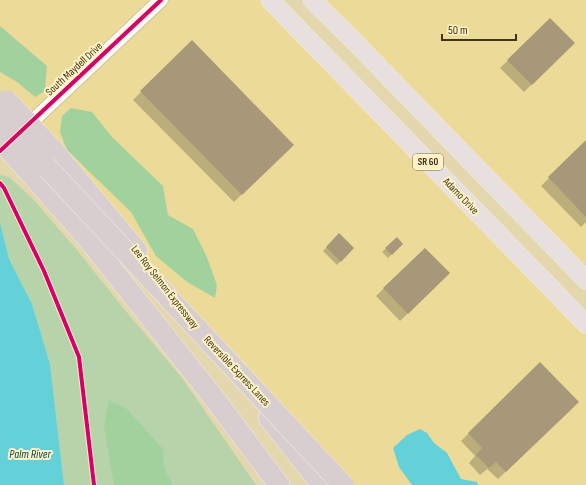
<svg xmlns="http://www.w3.org/2000/svg" width="586" height="485" viewBox="0 0 586 485" font-family="'Sofia Sans Condensed',sans-serif">
  <style>
    .built { fill: #ecda99 }
    .green { fill: #b6d3a9 }
    .forest { fill: #a1d29e }
    .water { fill: #64d1d9 }
    .shadow { fill: #0003 }
    .building { fill: #a69878 }
    .lines { fill: none; stroke-linecap: round; stroke-linejoin: round }
    .minor-casing { stroke: #b9af8e; stroke-width: 15 }
    .major-casing { stroke: #f3eddb; stroke-width: 19 }
    .highway-casing { stroke: #f3eddb; stroke-width: 22 }
    .minor { stroke: #fbf9f3; stroke-width: 14 }
    .major { stroke: #e7e0de; stroke-width: 18 }
    .highway { stroke: #d9cecf; stroke-width: 21 }
    .highway-bridge-casing { stroke: #f3eddb; stroke-width: 22; stroke-linecap: butt }
    .highway-bridge { stroke: #d9cecf; stroke-width: 21 }
    .cycleway-casing { stroke: #fff2c6; stroke-width: 6 }
    .cycleway { stroke: #d6006c; stroke-width: 4 }
    .labels { text-anchor: middle; dominant-baseline: central; stroke-width: 4; stroke-linejoin: round; paint-order: stroke }
    .shield { fill: #fff2c6; stroke: #796e4c; stroke-width: 1 }
    .shield-label { font-size: 10px; font-weight: bold; fill: #3f3617 }
    .street-label { font-size: 11px; fill: #3f3617; stroke: #fff2c6 }
    .water-label { font-size: 12px; font-style: italic; fill: #034855; stroke: #fff2c6 }
  </style>
  <rect width="100%" height="100%" fill="#e4d7ae"/>
  <!-- built -->
  <g class="built">
    <polygon points="0,0 160,0 30,118 0,89"/>
    <polygon points="163,0 273,0 586,320 586,485 344,485 277,419 93,190 32,119"/>
    <polygon points="321,0 586,0 586,270"/>
  </g>
  <!-- green -->
  <polygon class="green" points="0,175 9,177 33,199 76,249 124,309 182,378 256,485 64,485 50,364 32,304 9,259 0,222"/>
  <!-- forest -->
  <g class="forest">
    <polygon points="0,26 47,66 45,91 35,97 17,82 0,72"/>
    <polygon points="71,108 92,112 112,137 163,186 168,215 193,229 206,255 217,285 215,298 187,282 156,256 131,212 67,150 60,132 62,116"/>
    <polygon points="109,400 127,409 163,449 164,467 172,485 114,485 104,426"/>
  </g>
  <!-- water -->
  <g class="water">
    <polygon points="0,222 9,259 32,304 50,364 64,485 0,485"/>
    <polygon points="420,429 427,433 434,443 447,453 461,479 477,482 478,485 412,485 399,467 393,448 407,435"/>
  </g>
  <!-- shadow -->
  <g class="shadow">
    <polygon points="550,20 573,43 524,92 500,68"/>
    <polygon points="192,42 292,145 234,202 133,100"/>
    <polygon points="586,142 586,222 581,227 541,186"/>
    <polygon points="339,235 353,248 337,265 323,251"/>
    <polygon points="397,239 402,244 388,258 382,252"/>
    <polygon points="425,249 449,273 400,321 376,296"/>
    <polygon points="540,363 570,410 498,479 487,469 480,475 469,463 475,456 461,441"/>
  </g>
  <!-- building -->
  <g class="building">
    <polygon points="550,18 575,43 532,85 507,60"/>
    <polygon points="192,40 294,145 242,195 140,91"/>
    <polygon points="586,140 586,217 548,177"/>
    <polygon points="339,233 354,248 341,262 326,247"/>
    <polygon points="397,237 403,244 392,255 385,248"/>
    <polygon points="425,248 450,273 408,314 383,288"/>
    <polygon points="540,362 579,402 506,472 496,462 489,468 476,455 482,448 468,433"/>
  </g>
  <g class="lines">
    <defs>
      <polyline id="minor" points="23,130 161,0"/>
      <g id="major">
        <polyline points="270,0 586,324"/>
        <polyline points="312,0 347,34 586,280"/>
      </g>
      <g id="highway">
        <polyline points="51,148 137,251"/>
        <polyline points="30,173 89,240 217,402 279,485"/>
        <polyline points="269,418 322,485"/>
      </g>
    </defs>
    <!-- minor casing -->
    <use href="#minor" class="minor-casing"/>
    <!-- major casing -->
    <use href="#major" class="major-casing"/>
    <!-- highway casing -->
    <use href="#highway" class="highway-casing"/>
    <!-- minor -->
    <use href="#minor" class="minor"/>
    <!-- major -->
    <use href="#major" class="major"/>
    <!-- highway -->
    <use href="#highway" class="highway"/>
    <defs>
      <g id="highway-bridge">
        <polyline points="7,101 51,148"/>
        <polyline points="0,117 343,485"/>
        <polyline points="0,140 30,173"/>
      </g>
    </defs>
    <!-- highway-bridge casing -->
    <use href="#highway-bridge" class="highway-bridge-casing"/>
    <!-- highway-bridge -->
    <use href="#highway-bridge" class="highway-bridge"/>
    <defs>
      <g id="cycleway">
        <polyline points="0,151 161,0"/>
        <polyline points="0,183 4,188 44,271 79,357 94,485"/>
      </g>
    </defs>
    <!-- cycleway casing -->
    <use href="#cycleway" class="cycleway-casing"/>
    <!-- cycleway -->
    <use href="#cycleway" class="cycleway"/>
  </g>
  <g class="labels">
    <!-- shield labels -->
    <rect class="shield" x="413" y="154" width="30" height="16" rx="3"/>
    <g class="shield-label">
      <text x="428" y="162">SR 60</text>
    </g>
    <!-- street labels -->
    <g class="street-label">
      <text transform="translate(74 69) rotate(-43)">South Maydell Drive</text>
      <text transform="translate(461 196) rotate(46)">Adamo Drive</text>
      <text transform="translate(165 287) rotate(52)">Lee Roy Selmon Expressway</text>
      <text transform="translate(237 371) rotate(47)">Reversible Express Lanes</text>
    </g>
    <!-- water labels -->
    <g class="water-label">
      <text x="30" y="454">Palm River</text>
    </g>
  </g>
  <!-- scale -->
  <path d="M442 34v6h74v-6" fill="none" stroke="#3f3617" stroke-width="2"/>
  <text x="448" y="34" font-size="12" fill="#3f3617" stroke="#fff2c6" stroke-width="3" paint-order="stroke">50 m</text>
</svg>
